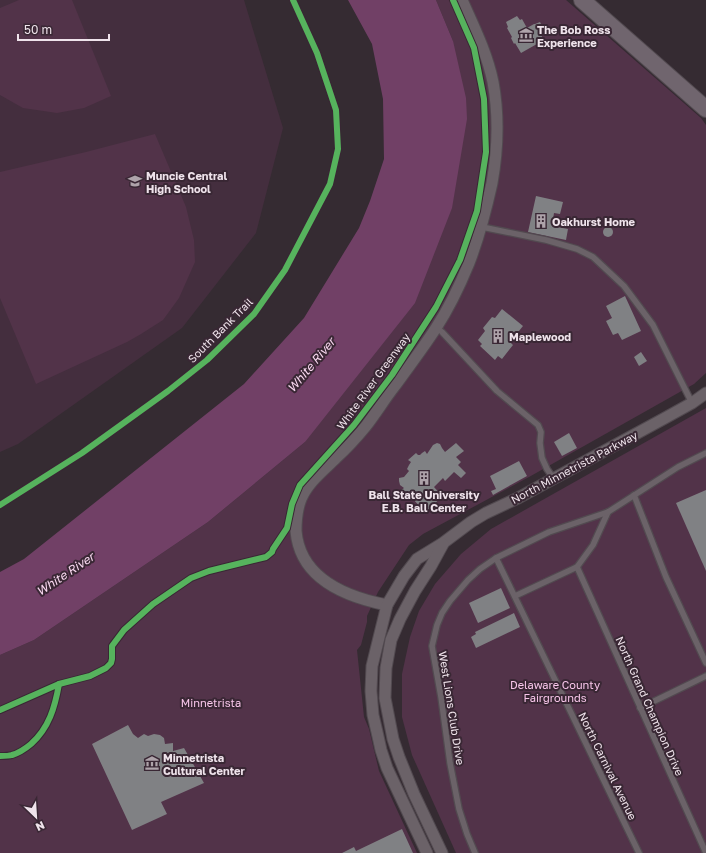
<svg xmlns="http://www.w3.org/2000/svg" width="706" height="853" viewBox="0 0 706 853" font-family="'Golos Text',sans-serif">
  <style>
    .built { fill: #442e3e }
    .green { fill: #523349 }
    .water { fill: #714066 }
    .building { fill: #808184 }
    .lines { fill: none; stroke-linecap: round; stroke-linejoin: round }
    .service-casing { stroke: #524a50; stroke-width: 8 }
    .minor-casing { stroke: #524a50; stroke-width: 13 }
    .secondary-casing { stroke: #524a50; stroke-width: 18 }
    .service { stroke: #6b6268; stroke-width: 5.5 }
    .minor { stroke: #6b6268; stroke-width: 11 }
    .secondary { stroke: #70656e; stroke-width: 16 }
    .cycleway-casing { stroke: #392734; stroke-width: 8 }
    .cycleway { stroke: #56b35d; stroke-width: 6 }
    .labels { text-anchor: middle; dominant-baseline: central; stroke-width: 4; stroke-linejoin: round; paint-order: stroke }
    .poi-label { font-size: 11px; font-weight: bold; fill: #efe3eb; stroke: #392734; text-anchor: start }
    .street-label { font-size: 11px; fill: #efe3eb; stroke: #392734 }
    .park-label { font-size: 11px; fill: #f8c6ea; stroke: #392734 }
    .water-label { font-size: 12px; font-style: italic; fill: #fad9f1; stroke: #392734 }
  </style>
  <rect width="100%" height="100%" fill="#352b32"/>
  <!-- built -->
  <polygon class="built" points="0,0 244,0 283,128 256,233 182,328 18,444 0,452"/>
  <!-- green -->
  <g class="green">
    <polygon points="19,0 72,0 111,96 84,108 57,113 23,108 0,95 0,8"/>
    <polygon points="436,0 566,0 701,118 706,125 706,373 694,384 529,477 423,534 409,545 378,592 367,616 367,622 361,645 357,650 364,717 369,729 379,771 417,853 0,853 0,655 34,640 208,522 305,442 453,41"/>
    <polygon points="155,134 186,207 194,240 195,262 179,298 163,320 141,334 127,342 36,384 0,298 0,172 86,152"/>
    <polygon points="706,408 706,853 456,853 412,755 402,717 402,674 410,637 419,611 435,584 461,554 491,529"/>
  </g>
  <!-- water -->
  <polygon class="water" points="348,0 436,0 453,41 466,98 467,119 452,208 415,303 305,442 208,522 34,640 0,655 0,572 24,559 244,384 304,318 359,228 370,201 384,159 383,99 372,44"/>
  <!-- building -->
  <g class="building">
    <polygon points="517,16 520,20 522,19 527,28 534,24 535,24 540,22 544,30 540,33 544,40 521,53 515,43 514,44 511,38 512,37 507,28 508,27 506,22"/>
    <polygon points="536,196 563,202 560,214 554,213 552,226 568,229 566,240 528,232"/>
    <circle cx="608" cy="232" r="5"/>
    <polygon points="625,296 641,331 622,340 618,333 613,335 606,321 612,318 606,306"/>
    <polygon points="502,309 523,326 510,342 513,345 502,359 498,356 495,360 480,346 482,344 478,340 485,331 483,328 492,317 495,318"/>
    <polygon points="641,352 647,361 639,366 634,357"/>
    <polygon points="569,433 577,448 562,456 554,442"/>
    <polygon points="437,443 440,444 442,448 445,452 456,443 464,451 456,457 461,462 458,465 466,473 461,478 454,472 445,481 443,478 434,487 442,496 426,513 411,497 409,499 400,491 404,488 400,485 399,481 399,478 404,477 409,471 407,469 409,465 411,462 408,460 416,453 418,455 420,455 422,453 425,451 427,454 433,445"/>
    <polygon points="519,461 527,476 493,495 491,491 496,489 490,476"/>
    <polygon points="706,490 706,571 676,503"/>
    <polygon points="501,588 510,608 478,623 469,603"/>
    <polygon points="514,613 520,627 476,648 471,637 476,634 475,632"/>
    <polygon points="128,725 133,734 138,738 144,734 148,736 154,734 160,735 164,738 165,744 173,743 173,751 184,748 204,783 161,802 167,814 132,830 92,744"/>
    <polygon points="402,829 413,853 342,853 354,847 356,851"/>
  </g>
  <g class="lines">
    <defs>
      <g id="service">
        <polyline points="482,227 546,240 577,249 593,257 624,286 653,325 692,403"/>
        <polyline points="436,327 442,332 497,391 538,425 541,432 540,443 542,458 547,469 554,479"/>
        <polyline points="634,495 666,577 706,663"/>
        <polyline points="496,558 639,853"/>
        <polyline points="577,567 706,853"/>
        <polyline points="515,596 577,567 593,545 608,512"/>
        <polyline points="640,708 706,676"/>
        <polyline points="475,853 467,834 459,809 450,763 441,697 433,652 432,646 437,625 442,613 450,601 468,580 480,569 496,558 549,532 608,512 678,467 706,453"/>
      </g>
      <g id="minor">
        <path d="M387 605C346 597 300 579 296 531 296 520 297 509 301 499 308 482 324 470 336 458 347 448 357 437 366 426 376 413 384 400 394 387 408 368 423 348 436 328 449 308 460 285 469 263 479 237 486 210 492 183 498 149 499 115 493 82 487 53 474 27 462 0"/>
        <polyline points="427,853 387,768 381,750 377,732 373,715 371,691 372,666 387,605 404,576 417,559 443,543 471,522 486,513 518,498 665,418 692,403 706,393"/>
        <polyline points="442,853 414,794 399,757 393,739 385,698 386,668 391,640 400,619 415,591 431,566 443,544"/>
      </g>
      <polyline id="secondary" points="582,0 706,109"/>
    </defs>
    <!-- service casing -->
    <use href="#service" class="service-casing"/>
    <!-- minor casing -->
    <use href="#minor" class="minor-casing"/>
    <!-- secondary casing -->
    <use href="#secondary" class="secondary-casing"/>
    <!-- service -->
    <use href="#service" class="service"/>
    <!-- minor -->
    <use href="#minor" class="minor"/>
    <!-- secondary -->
    <use href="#secondary" class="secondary"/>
    <defs>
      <g id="cycleway">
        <polyline points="0,505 82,453 168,391 207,360 254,314 285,270 330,184 338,149 336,110 317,53 293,0"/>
        <polyline points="0,710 59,684 90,676 106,668 111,663 112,659 112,646 124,630 153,604 191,578 209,571 266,557 272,552 273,549 287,528 292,504 300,485 354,425 392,375 436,307 460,260 477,211 486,152 484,99 474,48 453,0"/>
        <path d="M0 756C4 756 9 756 12 755 19 753 25 749 31 744 49 728 55 707 59 684"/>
      </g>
    </defs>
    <!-- cycleway casing -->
    <use href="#cycleway" class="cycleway-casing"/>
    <!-- cycleway -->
    <use href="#cycleway" class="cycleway"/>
  </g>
  <!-- icons -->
  <defs>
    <symbol id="museum-bare" viewBox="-9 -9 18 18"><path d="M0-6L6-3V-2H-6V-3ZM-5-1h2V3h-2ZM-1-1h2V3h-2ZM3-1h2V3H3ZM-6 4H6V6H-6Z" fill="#aea3aa" stroke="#392734" stroke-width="2.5" paint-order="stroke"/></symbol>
    <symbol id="school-bare" viewBox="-9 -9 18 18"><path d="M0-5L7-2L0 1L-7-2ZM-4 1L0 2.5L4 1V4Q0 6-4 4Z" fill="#aea3aa" stroke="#392734" stroke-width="2.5" paint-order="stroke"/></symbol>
    <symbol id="building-bare" viewBox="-9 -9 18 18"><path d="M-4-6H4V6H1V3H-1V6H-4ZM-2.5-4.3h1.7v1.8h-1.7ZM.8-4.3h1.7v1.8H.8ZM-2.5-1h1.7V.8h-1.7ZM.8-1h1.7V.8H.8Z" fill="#aea3aa" stroke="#392734" stroke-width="2.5" paint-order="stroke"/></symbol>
  </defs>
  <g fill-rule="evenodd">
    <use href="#museum-bare" x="516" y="25" width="20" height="20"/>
    <use href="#school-bare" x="125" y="171" width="20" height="20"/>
    <use href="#building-bare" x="531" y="211" width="20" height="20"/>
    <use href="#building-bare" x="488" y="326" width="20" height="20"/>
    <use href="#building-bare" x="414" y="468" width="20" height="20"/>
    <use href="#museum-bare" x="142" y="753" width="20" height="20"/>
  </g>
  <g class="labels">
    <!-- poi labels -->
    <g class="poi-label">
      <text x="537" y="29">The Bob Ross<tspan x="537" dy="13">Experience</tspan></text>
      <text x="146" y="175">Muncie Central<tspan x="146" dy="13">High School</tspan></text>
      <text x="552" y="221">Oakhurst Home</text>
      <text x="509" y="336">Maplewood</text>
      <text x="424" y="494" text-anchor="middle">Ball State University<tspan x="424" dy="13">E.B. Ball Center</tspan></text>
      <text x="163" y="757">Minnetrista<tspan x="163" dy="13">Cultural Center</tspan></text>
    </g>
    <!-- street labels -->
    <g class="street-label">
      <text transform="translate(220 330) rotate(-45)">South Bank Trail</text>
      <text transform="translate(373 381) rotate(-54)">White River Greenway</text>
      <text transform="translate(574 467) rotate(-28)">North Minnetrista Parkway</text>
      <text transform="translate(650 706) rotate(66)">North Grand Champion Drive</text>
      <text transform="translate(452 708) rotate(81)">West Lions Club Drive</text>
      <text transform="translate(608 766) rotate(64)">North Carnival Avenue</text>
    </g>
    <!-- park labels -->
    <g class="park-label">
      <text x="555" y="684">Delaware County<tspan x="555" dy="13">Fairgrounds</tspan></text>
      <text x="211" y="702">Minnetrista</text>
    </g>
    <!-- water labels -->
    <g class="water-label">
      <text transform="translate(311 365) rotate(-50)">White River</text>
      <text transform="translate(65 574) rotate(-34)">White River</text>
    </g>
  </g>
  <!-- north arrow -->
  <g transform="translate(36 817) rotate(155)" stroke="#392734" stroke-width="3" paint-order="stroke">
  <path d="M0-3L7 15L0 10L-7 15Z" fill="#efe3eb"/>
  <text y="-6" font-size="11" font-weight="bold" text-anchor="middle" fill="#efe3eb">N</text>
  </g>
  <!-- scale -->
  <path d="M18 34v6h91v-6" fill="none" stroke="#efe3eb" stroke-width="2"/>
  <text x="24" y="34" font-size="12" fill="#efe3eb" stroke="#392734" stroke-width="3" paint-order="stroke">50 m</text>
</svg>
